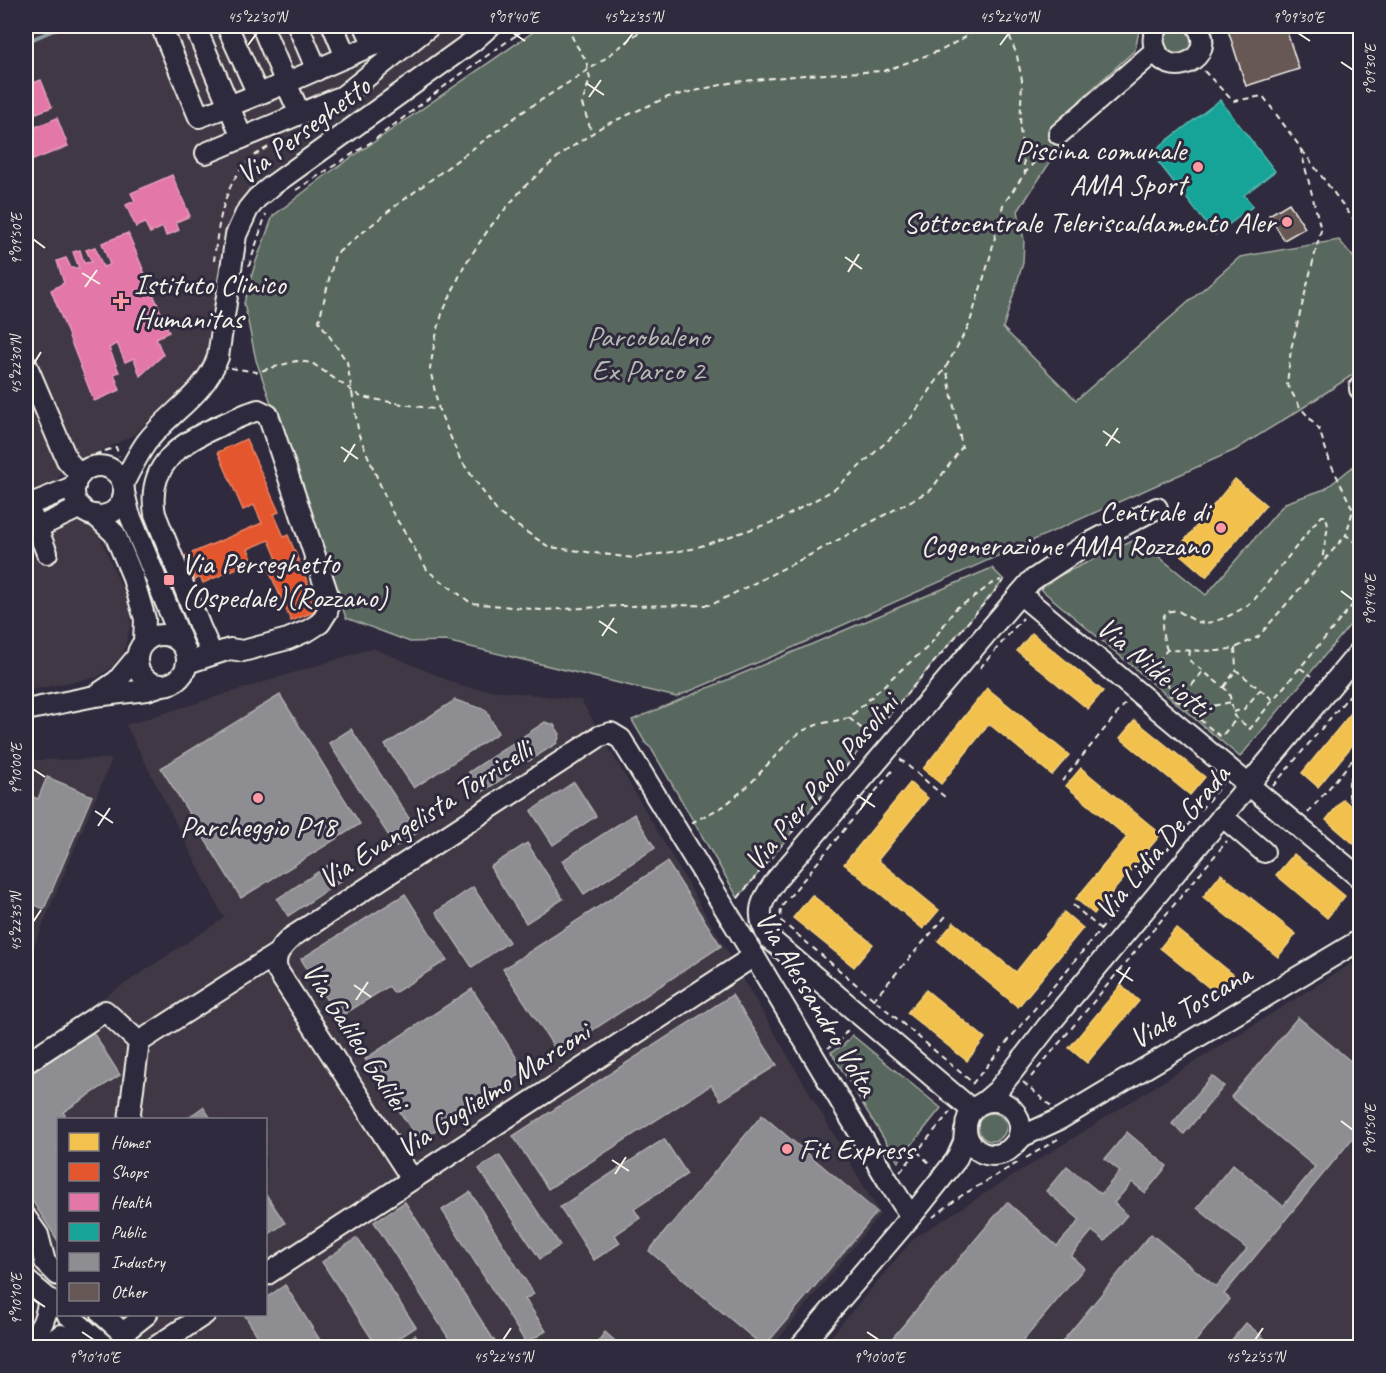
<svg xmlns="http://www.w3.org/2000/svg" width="1386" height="1373" viewBox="0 0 1386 1373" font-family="Caveat,sans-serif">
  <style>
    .built { fill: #403844 }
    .green { fill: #59685e; stroke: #a6aca3; stroke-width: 1.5 }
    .homes { fill: #f2c14e; stroke: #f3cf7c; stroke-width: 1.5 }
    .shops { fill: #e4572e; stroke: #e98566; stroke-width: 1.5 }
    .health { fill: #e377a8; stroke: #e89cbb; stroke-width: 1.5 }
    .public { fill: #17a398; stroke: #59bab0; stroke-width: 1.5 }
    .industry { fill: #8d8d92; stroke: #acabac; stroke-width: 1.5 }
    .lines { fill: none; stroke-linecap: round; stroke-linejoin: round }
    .stream { stroke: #8f9ca3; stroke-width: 4 }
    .building { fill: #675855; stroke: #f4f1e8; stroke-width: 1.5 }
    .minor-casing { stroke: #f4f1e8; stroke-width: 24 }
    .path { stroke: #f4f1e8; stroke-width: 2; stroke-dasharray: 6 4.5; stroke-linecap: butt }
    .minor { stroke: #2f2a3d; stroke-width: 20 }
    .ticks { fill: none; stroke: #f4f1e8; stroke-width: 2 }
    .poi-dot { fill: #ff9aa2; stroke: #2f2a3d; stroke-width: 2 }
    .labels { text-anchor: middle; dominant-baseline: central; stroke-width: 6; stroke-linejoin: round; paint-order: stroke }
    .street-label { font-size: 30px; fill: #f4f1e8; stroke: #2f2a3d }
    .poi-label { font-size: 30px; fill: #f4f1e8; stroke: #2f2a3d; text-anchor: end }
    .park-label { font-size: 30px; fill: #b6bab1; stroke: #2f2a3d }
    .neatline { fill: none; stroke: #f4f1e8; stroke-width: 2 }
    .ticks-label { font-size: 15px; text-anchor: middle; fill: #f4f1e8 }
  </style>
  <rect width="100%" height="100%" fill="#2f2a3d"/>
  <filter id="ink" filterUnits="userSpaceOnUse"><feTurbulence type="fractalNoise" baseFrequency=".0167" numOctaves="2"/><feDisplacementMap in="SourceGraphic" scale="12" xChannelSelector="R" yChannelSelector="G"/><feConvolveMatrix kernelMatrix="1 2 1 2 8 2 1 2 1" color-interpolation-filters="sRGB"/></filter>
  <g filter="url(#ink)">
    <!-- built -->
    <g class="built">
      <polygon points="26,26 475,26 263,176 240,202 231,219 207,359 199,375 132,436 61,470 58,478 78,521 87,524 100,536 130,608 131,624 123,653 113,666 98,677 26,691"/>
      <polygon points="373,648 464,687 581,700 880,1214 772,1347 133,1347 92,1315 266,1314 266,1120 58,1120 58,1288 26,1261 26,1049 224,918 126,725"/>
      <polygon points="112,759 26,965 26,760"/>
      <polygon points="1352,963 1360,972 1360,1347 821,1348 914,1238"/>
    </g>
    <!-- green -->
    <g class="green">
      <polygon points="542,26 1140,26 1135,50 1080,100 1059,134 1064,141 1018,211 1024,240 1023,263 1003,328 1076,400 1240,257 1339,240 1360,265 1360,370 1301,409 1235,450 785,651 676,697 446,641 410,642 346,618 256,360 244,303 255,264 273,216 326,175"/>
      <circle cx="1178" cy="41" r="14"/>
      <polygon points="1360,461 1360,613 1240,757 1037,586 1137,539 1206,595 1285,503 1325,489"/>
      <polygon points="992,568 1004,580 871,736 738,898 651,748 646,744 632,720"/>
      <polygon points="852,1035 941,1108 898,1162 831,1052 844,1045"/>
      <circle cx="992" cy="1127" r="14"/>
    </g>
    <!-- homes -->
    <g class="homes">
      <polygon points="1235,479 1266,505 1206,577 1176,551"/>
      <polygon points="1032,633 1103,691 1088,709 1017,651"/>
      <polygon points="987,688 1069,755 1052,775 989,724 941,784 923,769"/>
      <polygon points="1360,702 1360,736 1318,787 1302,773"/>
      <polygon points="1135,720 1205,777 1190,795 1120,738"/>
      <polygon points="1081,768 1161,834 1094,914 1076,899 1127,837 1066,786"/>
      <polygon points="910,783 928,798 878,860 939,910 923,929 844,864"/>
      <polygon points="1343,799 1360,814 1360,849 1326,820"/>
      <polygon points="1294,854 1345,896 1327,918 1276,875"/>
      <polygon points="1221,874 1296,934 1278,957 1203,897"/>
      <polygon points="812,895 873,944 854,967 793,918"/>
      <polygon points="1064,912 1083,928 1018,1007 938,941 954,922 1016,972"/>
      <polygon points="1176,928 1234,975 1218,995 1160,948"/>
      <polygon points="1121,985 1139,1001 1087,1063 1069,1048"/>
      <polygon points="926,990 985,1038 967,1061 907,1013"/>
    </g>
    <!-- shops -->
    <polygon class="shops" points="246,439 279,512 274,514 284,537 288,535 319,610 291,621 266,564 277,559 269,540 248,549 253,561 203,583 200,577 195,580 185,556 262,523 254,505 243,510 218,452"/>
    <!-- health -->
    <g class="health">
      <polygon points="41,80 52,107 26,117 26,86"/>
      <polygon points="57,118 68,146 26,163 26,131"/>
      <polygon points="172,175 190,216 176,222 179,230 166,236 163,227 150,233 145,223 136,227 126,205 135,201 131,193"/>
      <polygon points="128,233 169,332 156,338 163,355 140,376 134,358 125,362 117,343 109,348 119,372 114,374 120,390 94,401 51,290 64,283 57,261 66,258 71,268 79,268 73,252 80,250 84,263 92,262 86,250 95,247 103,267 110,265 102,243"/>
    </g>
    <!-- public -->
    <polygon class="public" points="1220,100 1275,171 1244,195 1253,206 1215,235 1151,153"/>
    <!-- industry -->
    <g class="industry">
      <polygon points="280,695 360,824 241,898 161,768"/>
      <polygon points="455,700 486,710 498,733 414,788 385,745"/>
      <polygon points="545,722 554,725 560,734 557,743 529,761 520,760 512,766 510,774 482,792 472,791 466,781 469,772"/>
      <polygon points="351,729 418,832 396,847 329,743"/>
      <polygon points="47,777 92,796 44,909 26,901 26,794 38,799"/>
      <polygon points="574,782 596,816 553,845 531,811"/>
      <polygon points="634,814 655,848 584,894 562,861"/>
      <polygon points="527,843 563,899 526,923 490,867"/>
      <polygon points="667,862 721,946 558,1053 503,969"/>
      <polygon points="330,864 341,881 288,916 277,899"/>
      <polygon points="473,887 509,942 472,967 436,912"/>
      <polygon points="405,894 447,960 394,993 389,986 338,1018 301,959"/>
      <polygon points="472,989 525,1071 419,1141 365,1059"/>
      <polygon points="732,995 777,1065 721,1100 711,1085 548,1189 513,1136"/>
      <polygon points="1298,1017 1360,1069 1360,1110 1355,1117 1360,1121 1360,1146 1352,1139 1224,1294 1230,1299 1190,1348 1057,1348 1151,1234 1216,1287 1247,1249 1197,1208 1233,1164 1283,1206 1315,1167 1231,1097"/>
      <polygon points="92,1031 120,1075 63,1112 68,1120 58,1120 58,1241 26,1191 26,1074"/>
      <polygon points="1212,1076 1224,1086 1184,1134 1172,1124"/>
      <polygon points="203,1107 212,1120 185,1120"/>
      <polygon points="762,1115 877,1212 764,1347 649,1251"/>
      <polygon points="1127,1132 1167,1166 1145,1193 1132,1182 1114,1203 1127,1215 1105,1241 1092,1231 1071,1256 1084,1268 1017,1348 884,1348 1007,1202 1057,1246 1080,1220 1046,1191 1067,1166 1101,1194 1120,1171 1105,1159"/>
      <polygon points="664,1139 687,1174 634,1209 640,1218 615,1235 620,1243 594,1260 560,1207"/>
      <polygon points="499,1155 560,1245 540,1259 479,1169"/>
      <polygon points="470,1192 534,1294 525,1299 546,1331 526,1343 442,1210"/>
      <polygon points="267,1196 285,1223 266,1236 266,1198"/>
      <polygon points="405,1202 499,1348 455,1348 374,1222"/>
      <polygon points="357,1238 416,1327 384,1348 378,1348 322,1262"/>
      <polygon points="285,1285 325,1348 265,1348 244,1314 266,1314 266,1298"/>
      <polygon points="1246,1323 1276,1348 1225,1348"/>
      <polygon points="605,1332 623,1348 593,1348"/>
      <polygon points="415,1335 423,1348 395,1348"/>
    </g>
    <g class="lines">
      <!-- stream -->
      <polyline class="stream" points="26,42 63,26"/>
    </g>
    <!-- building -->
    <g class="building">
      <polygon points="1244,26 1285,26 1299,69 1246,86 1228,30"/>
      <polygon points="1289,203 1305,228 1284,240 1269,215"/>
    </g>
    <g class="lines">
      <defs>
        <g id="minor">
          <polyline points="161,26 199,117 229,106 242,138"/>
          <polyline points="195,26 229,106 286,83 262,26"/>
          <polyline points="227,26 258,94"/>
          <polyline points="298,26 317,70"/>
          <polyline points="333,26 346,57"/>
          <polyline points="365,26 374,45"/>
          <path d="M1159 26C1154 32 1152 40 1155 48 1166 82 1219 59 1197 26"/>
          <polyline points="300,114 286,83 396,35 407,26"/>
          <polyline points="1059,134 1156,50"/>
          <polyline points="206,153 343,96 430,26"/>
          <polyline points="26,364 67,460 80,475"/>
          <polyline points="1360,387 1360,389"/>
          <circle cx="99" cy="491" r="25"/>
          <path d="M123 484C130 470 137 456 146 443 170 411 204 396 218 357L236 235 248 209 257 198 273 185 473 41 490 26"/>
          <polyline points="124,492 129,513 184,647"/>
          <polyline points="26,506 75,486"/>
          <polyline points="95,515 115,534 132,575 145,619 144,642"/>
          <polyline points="32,516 47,553"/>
          <polyline points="26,533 81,507"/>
          <polyline points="1020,594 1360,878"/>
          <circle cx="162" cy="660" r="25"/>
          <path d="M187 663 230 649 243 651 288 639 309 630 320 623 327 612 330 601 268 415 258 410C245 414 232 420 219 426 180 443 146 465 155 514L200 627 212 654"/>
          <polyline points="98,694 117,681 137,657"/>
          <polyline points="26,710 95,696 147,690 162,685"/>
          <polyline points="1360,784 1360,795"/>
          <polyline points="1222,816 1264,852"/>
          <polyline points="26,1063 105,1011 139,1042 278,953"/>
          <circle cx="993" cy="1128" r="27"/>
          <polyline points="984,1102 998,1090 1047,1027 1360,651"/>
          <path d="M972 1110 769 938C754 913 761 901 777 879L1031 581 1082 547 1157 508"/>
          <polyline points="129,1120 139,1042"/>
          <polyline points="1013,1146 1023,1136 1060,1119 1360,940"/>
          <path d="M412 1179 277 970C273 956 281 947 292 937L600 736 611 733 621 739 754 956 888 1181 906 1209 913 1214"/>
          <polyline points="26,1218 38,1235 45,1262 58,1275"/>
          <polyline points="266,1275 754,956"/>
          <polyline points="26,1280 58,1307"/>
          <polyline points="67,1314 107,1348"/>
          <polyline points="102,1314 123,1333 147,1314"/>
          <path d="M26 1339C43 1331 45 1318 49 1300"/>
          <polyline points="53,1348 52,1341 61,1335 80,1343 103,1348"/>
          <polyline points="154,1348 205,1314"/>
          <polyline points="799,1348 918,1208 956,1160 964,1142 965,1131"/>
        </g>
      </defs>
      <!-- minor casing -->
      <use href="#minor" class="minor-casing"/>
      <!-- path -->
      <g class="path">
        <polyline points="567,26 575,43 586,60 590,79 582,104 592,133"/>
        <polyline points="647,26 599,63 521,113 390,210 335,255 319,321 347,362 359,435 391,510 428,571 471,603 542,610 621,606 711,605 810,555 931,490 962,447 946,367"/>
        <polyline points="984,26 944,49 884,71 804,75 734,82 668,97 603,126 560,155 524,187 490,227 464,266 442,314 435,340 430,369 439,410 460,459 498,513 549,547 633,558 692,549 779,520 835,489 909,421 946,367 969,325 989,261 1003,205 1025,173 1049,145"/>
        <polyline points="1006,26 1017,56 1022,80 1020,128 1025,173"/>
        <polyline points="515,36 529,26"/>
        <polyline points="1204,71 1233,101 1263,96 1300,147 1321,230 1291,349 1287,384 1300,407 1319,429 1330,462 1353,510 1346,535 1360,546"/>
        <polyline points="1302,150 1360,228"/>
        <polyline points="296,190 373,141 454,79 515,36 508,26"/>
        <path d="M214 261C218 226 223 181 253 157 259 152 267 148 273 144"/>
        <polyline points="249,266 266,214"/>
        <polyline points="231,368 257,372 296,361 312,363 361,397 439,410"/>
        <polyline points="85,458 116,447 119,456"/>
        <polyline points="1354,626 1360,631"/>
        <polyline points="1235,648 1236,670 1273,700 1360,596"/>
        <path d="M1167 650C1163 638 1159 623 1166 612L1177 610C1183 614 1191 619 1198 622 1212 627 1243 610 1254 600L1315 523 1322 516H1326L1328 526 1322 560"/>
        <polyline points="1190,650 1189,660 1229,692 1234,716 1250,729 1273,700"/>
        <polyline points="1158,664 1166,670 1170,695 1221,737 1237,718"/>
        <polyline points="980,668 1023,618"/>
        <polyline points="1300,668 1312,676"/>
        <polyline points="1145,678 1167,650 1218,651 1235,648 1258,637 1346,535"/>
        <polyline points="1224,687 1236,670"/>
        <polyline points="178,688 185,684 189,678"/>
        <polyline points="1179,702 1203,671"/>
        <polyline points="1233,712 1244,709 1260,690"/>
        <polyline points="849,718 872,737"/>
        <polyline points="1199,719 1208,707 1231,702"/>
        <polyline points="900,759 946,798"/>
        <polyline points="892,771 786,901 781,908 780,920 973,1083"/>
        <polyline points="1062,781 1125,704"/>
        <polyline points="1273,786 1360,683"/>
        <polyline points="1308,813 1360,751"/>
        <polyline points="691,823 724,806 749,785 789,741 802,731 819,724 849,718 894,676 929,646 956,608 972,599 991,584 1001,580"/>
        <polyline points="738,898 871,736 1004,580 1008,583"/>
        <polyline points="1073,905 1104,932"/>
        <polyline points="1352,925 1360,920"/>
        <polyline points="873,1000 946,916"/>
        <polyline points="828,1048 840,1040 850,1027"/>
        <polyline points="1031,1077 1227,841"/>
        <polyline points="1023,1082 1051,1106"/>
        <polyline points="972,1084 1222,784"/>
        <polyline points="917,1151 932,1166"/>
        <polyline points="1026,1158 1058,1139"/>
        <polyline points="900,1172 950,1112"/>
        <polyline points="933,1217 961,1196 1019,1162"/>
      </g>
      <!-- minor -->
      <use href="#minor" class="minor"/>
    </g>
  </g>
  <!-- ticks -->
  <path class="ticks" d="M513 33 525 41M1298 33 1310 41M248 45 257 33M624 45 633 33M1000 45 1009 33M1341 62 1353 70M586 83 604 95M589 97 601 80M33 239 45 248M845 257 862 269M848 272 859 254M82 273 100 284M85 287 97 270M33 365 41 352M1103 431 1120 443M1106 446 1118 428M341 447 358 459M344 462 355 444M1341 591 1353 600M599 621 617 633M602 636 614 618M33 769 45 777M857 795 875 807M860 810 872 793M95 811 113 823M98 826 110 808M33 922 41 910M1116 970 1133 981M1119 984 1130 967M354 985 371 997M356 1000 368 982M1341 1121 1353 1130M612 1160 629 1171M615 1174 626 1157M33 1299 45 1307M82 1332 94 1340M867 1332 879 1340M503 1340 511 1328M1255 1340 1263 1328"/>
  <!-- markers -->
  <g class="poi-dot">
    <circle cx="1198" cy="167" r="6"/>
    <circle cx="1287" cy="222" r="6"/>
    <path d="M118 292h6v6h6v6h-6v6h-6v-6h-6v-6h6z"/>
    <circle cx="1221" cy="528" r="6"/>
    <rect x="163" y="574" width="12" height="12" rx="3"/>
    <circle cx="258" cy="798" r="6"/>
    <circle cx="787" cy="1149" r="6"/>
  </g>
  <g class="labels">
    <!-- street labels -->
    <g class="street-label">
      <text transform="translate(303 130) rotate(-37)">Via Perseghetto</text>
      <text transform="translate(1154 667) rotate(40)">Via Nilde iotti</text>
      <text transform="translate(821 782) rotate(-50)">Via Pier Paolo Pasolini</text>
      <text transform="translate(425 814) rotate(-33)">Via Evangelista Torricelli</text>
      <text transform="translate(1162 842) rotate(-50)">Via Lidia De Grada</text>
      <text transform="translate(817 1003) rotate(59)">Via Alessandro Volta</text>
      <text transform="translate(1190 1006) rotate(-31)">Viale Toscana</text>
      <text transform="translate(356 1036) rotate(57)">Via Galileo Galilei</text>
      <text transform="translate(493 1090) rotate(-33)">Via Guglielmo Marconi</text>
    </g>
    <!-- poi labels -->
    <g class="poi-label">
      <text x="1186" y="150">Piscina comunale<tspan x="1186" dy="34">AMA Sport</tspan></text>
      <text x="1275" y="222">Sottocentrale Teleriscaldamento Aler</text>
      <text x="134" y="284" text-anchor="start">Istituto Clinico<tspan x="134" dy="34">Humanitas</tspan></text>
      <text x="1209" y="511">Centrale di<tspan x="1209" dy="34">Cogenerazione AMA Rozzano</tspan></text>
      <text x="181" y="563" text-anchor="start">Via Perseghetto<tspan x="181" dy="34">(Ospedale)(Rozzano)</tspan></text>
      <text x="258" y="826" text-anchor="middle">Parcheggio P18</text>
      <text x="799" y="1149" text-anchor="start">Fit Express</text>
    </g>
    <!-- park labels -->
    <g class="park-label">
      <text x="648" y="336">Parcobaleno<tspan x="648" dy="34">Ex Parco 2</tspan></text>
    </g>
  </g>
  <!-- margin -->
  <rect width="1386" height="1373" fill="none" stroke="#2f2a3d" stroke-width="66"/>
  <!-- legend -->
  <rect x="57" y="1118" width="210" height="198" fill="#2f2a3d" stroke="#7e7a81" stroke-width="1.5"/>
  <rect x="69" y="1133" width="30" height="18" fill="#f2c14e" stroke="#7e7a81" stroke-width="1.5"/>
  <text x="111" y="1148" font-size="18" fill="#f4f1e8">Homes</text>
  <rect x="69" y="1163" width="30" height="18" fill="#e4572e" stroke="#7e7a81" stroke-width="1.5"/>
  <text x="111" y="1178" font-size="18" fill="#f4f1e8">Shops</text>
  <rect x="69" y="1193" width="30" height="18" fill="#e377a8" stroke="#7e7a81" stroke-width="1.5"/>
  <text x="111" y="1208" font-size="18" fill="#f4f1e8">Health</text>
  <rect x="69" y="1223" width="30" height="18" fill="#17a398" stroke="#7e7a81" stroke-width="1.5"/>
  <text x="111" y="1238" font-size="18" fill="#f4f1e8">Public</text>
  <rect x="69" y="1253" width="30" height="18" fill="#8d8d92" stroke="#7e7a81" stroke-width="1.5"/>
  <text x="111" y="1268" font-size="18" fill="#f4f1e8">Industry</text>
  <rect x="69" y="1283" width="30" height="18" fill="#675855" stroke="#7e7a81" stroke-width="1.5"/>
  <text x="111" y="1298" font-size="18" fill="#f4f1e8">Other</text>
  <rect x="33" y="33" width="1320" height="1307" class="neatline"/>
  <g class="ticks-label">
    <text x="257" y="22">45°22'30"N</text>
    <text x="513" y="22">9°09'40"E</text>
    <text x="633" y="22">45°22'35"N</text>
    <text x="1009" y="22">45°22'40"N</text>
    <text x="1298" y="22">9°09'30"E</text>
    <text transform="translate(1370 70) rotate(-90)" y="5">9°09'30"E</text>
    <text transform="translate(16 239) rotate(-90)" y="5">9°09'50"E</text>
    <text transform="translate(16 365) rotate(-90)" y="5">45°22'30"N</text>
    <text transform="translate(1370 600) rotate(-90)" y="5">9°09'40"E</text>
    <text transform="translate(16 769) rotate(-90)" y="5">9°10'00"E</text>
    <text transform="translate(16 922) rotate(-90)" y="5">45°22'35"N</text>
    <text transform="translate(1370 1130) rotate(-90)" y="5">9°09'50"E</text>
    <text transform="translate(16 1299) rotate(-90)" y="5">9°10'10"E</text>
    <text x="94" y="1362">9°10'10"E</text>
    <text x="503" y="1362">45°22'45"N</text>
    <text x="879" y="1362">9°10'00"E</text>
    <text x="1255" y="1362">45°22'55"N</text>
  </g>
</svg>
